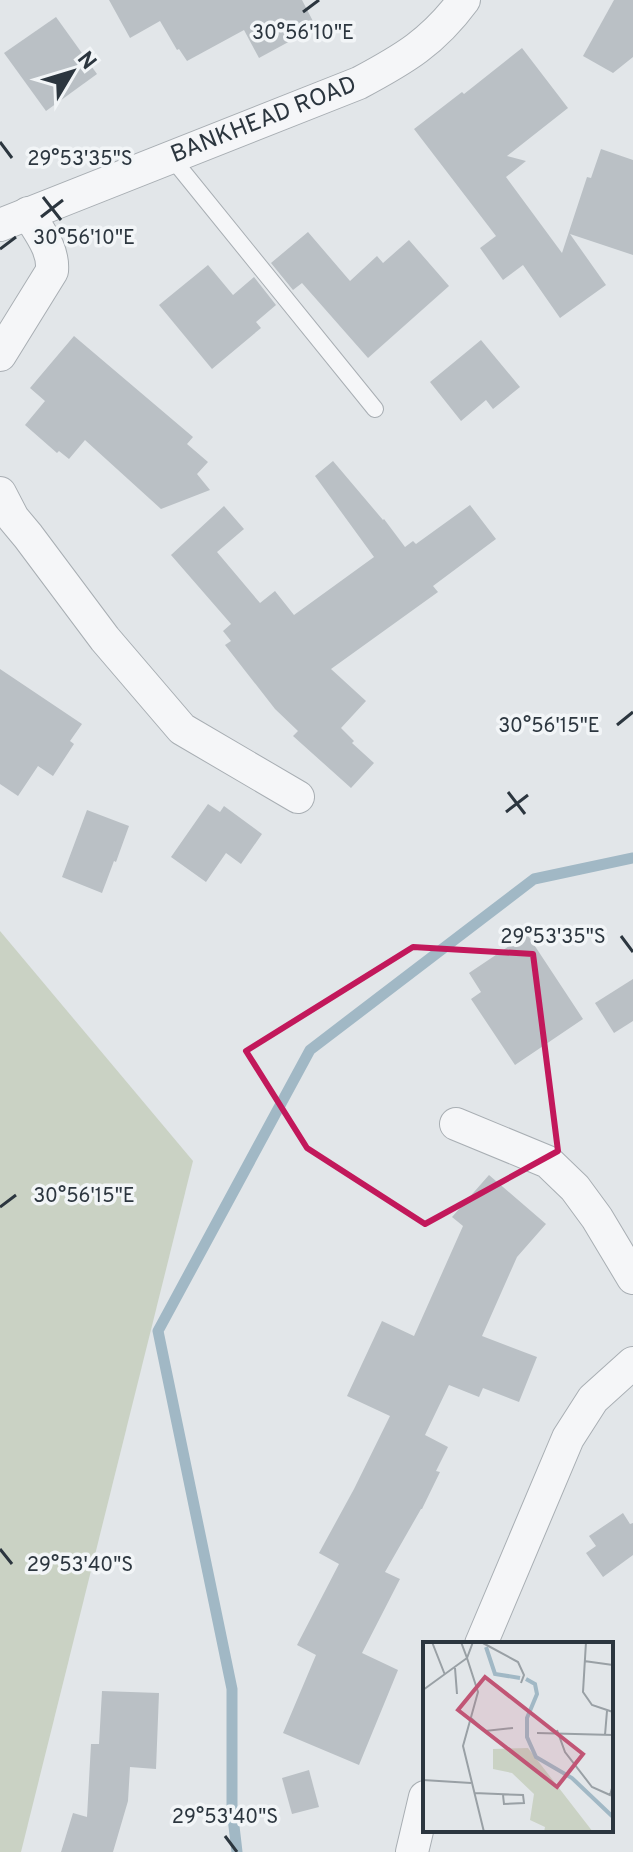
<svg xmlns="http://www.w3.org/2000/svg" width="633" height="1852" viewBox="0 0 633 1852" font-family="Overpass,sans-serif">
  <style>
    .green { fill: #cad2c4 }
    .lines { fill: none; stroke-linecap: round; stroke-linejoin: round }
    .stream { stroke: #a1b8c5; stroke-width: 11 }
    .building { fill: #bac0c5 }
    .lane-casing { stroke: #a8aeb3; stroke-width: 18 }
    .street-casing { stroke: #a8aeb3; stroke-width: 34 }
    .lane { stroke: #f5f6f8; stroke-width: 16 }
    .street { stroke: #f5f6f8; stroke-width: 32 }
    .marked { fill: none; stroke: #c2185b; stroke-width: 6; stroke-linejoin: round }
    .ticks { fill: none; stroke: #2c363f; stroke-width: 3 }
    .labels { text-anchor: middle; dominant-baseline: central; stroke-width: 7; stroke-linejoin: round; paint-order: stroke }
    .street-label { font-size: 24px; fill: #2c363f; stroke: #f2f5f7 }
    .inset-river { fill: none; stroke: #a1b8c5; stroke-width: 4 }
    .inset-road { fill: none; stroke: #99a0a5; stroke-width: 2 }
    .view { fill: #c15575; fill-opacity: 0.15; stroke: #c15575; stroke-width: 4 }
    .inset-edge { fill: none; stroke: #2c363f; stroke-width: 4 }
    .ticks-label { font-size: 20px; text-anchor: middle; fill: #2c363f; stroke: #f2f5f7; stroke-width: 7; stroke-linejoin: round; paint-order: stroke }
  </style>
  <rect width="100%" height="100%" fill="#e2e6e9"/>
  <!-- green -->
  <polygon class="green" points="0,931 193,1161 21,1852 0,1852"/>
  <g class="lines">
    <!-- stream -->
    <polyline class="stream" points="237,1852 232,1809 232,1689 158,1331 310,1050 534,879 633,858"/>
  </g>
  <!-- building -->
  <g class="building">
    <polygon points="109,0 302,0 316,27 259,58 244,30 187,61 179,49 177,50 160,21 130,38"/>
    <polygon points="614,0 633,0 633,57 613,73 583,56"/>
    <polygon points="56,17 97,74 46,111 4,53"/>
    <polygon points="522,48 568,108 507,156 526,161 506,177 562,253 587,177 591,178 601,149 633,160 633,255 570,234 606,285 560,318 523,265 503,280 480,248 496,236 414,129 462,92 464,94"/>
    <polygon points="308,232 350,281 377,256 383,263 409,240 449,286 368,358 302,283 293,290 271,263"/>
    <polygon points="208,265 233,295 254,277 276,305 256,322 261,328 212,369 159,305"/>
    <polygon points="74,336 193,437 187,444 208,462 197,474 210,490 161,509 85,440 69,459 59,451 57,453 25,425 45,401 30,388"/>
    <polygon points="481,340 520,387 493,409 486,400 461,421 430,382"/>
    <polygon points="333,461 383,520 384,519 405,547 413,541 416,544 470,505 496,539 433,586 438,592 331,669 366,701 341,728 354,741 352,743 374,763 351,788 293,736 298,731 275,709 225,645 231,641 223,631 231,624 171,555 224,506 244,529 217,552 260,603 275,591 294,615 374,557 315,476"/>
    <polygon points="0,669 82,724 70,741 74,744 53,776 38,766 18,796 0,784"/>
    <polygon points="208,804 220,812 224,806 262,834 241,864 226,853 206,882 171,857"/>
    <polygon points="87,810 129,826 116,862 114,861 102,893 62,877"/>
    <polygon points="527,934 583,1019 515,1065 471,999 481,992 469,973"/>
    <polygon points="633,979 633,1021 614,1033 595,1003"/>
    <polygon points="489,1175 546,1224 517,1257 482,1336 537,1357 519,1402 483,1388 479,1397 449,1385 425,1435 448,1447 436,1471 440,1472 422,1509 421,1509 385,1572 400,1579 362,1653 398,1670 359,1765 283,1733 316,1655 297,1645 339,1564 319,1553 354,1489 390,1416 347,1396 382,1321 414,1336 463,1226 452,1217"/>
    <polygon points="623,1513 630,1524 633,1523 633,1555 603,1577 586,1553 596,1546 589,1536"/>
    <polygon points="102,1691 159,1693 156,1769 130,1767 128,1801 113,1852 61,1852 73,1813 87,1817 91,1744 99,1744"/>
    <polygon points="309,1770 319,1807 292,1814 282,1778"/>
  </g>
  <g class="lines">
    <defs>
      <polyline id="lane" points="171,157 375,409"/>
      <g id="street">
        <path id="s1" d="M0 225 359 83C404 59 433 42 464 0"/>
        <path d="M0 355 52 271C54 249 39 232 28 213"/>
        <polyline points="0,493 13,518 28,536 105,639 182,729 298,797"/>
        <polyline points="456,1124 548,1162 575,1188 597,1218 633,1278"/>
        <polyline points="481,1644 568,1438 593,1399 633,1363"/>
        <polyline points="412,1852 425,1797"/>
      </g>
    </defs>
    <!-- lane casing -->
    <use href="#lane" class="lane-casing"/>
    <!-- street casing -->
    <use href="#street" class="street-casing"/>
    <!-- lane -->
    <use href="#lane" class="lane"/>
    <!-- street -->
    <use href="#street" class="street"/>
  </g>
  <!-- marked area -->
  <path class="marked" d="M413 947 533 954 558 1151 425 1224 307 1148 246 1051Z"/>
  <!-- ticks -->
  <path class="ticks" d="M303 12 319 0M0 142 12 158M43 197 61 220M41 217 63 200M0 249 16 237M617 725 633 712M508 792 525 814M506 812 528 795M621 936 633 952M0 1207 16 1195M0 1549 12 1564M225 1836 237 1852"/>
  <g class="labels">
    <!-- street labels -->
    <g class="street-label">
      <text stroke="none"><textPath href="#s1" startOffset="284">BANKHEAD ROAD</textPath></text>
    </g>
  </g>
  <!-- overview -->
  <g transform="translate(423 1642)">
    <rect width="190" height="190" fill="#e2e6e9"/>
    <path d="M105 106 170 190H121L122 185 107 178 111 152 89 131 70 127V107Z" fill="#cad2c4"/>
    <path class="inset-river" d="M63 5 72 32 97 36M103 37 112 42 114 52 104 76V95L113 115 149 136 190 175"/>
    <path class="inset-road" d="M9 0 22 33M50 0 44 16 55 50 40 104 61 190M58 0 95 20 101 33 98 41M163 0 160 50 169 63 190 70M161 19 190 23M32 26 34 52M0 48 44 16 38 0M48 76 62 89 90 86M134 88 142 110 169 145 187 153 190 143M114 91 190 93M182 93 184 69M0 138 48 141M51 151 100 153 101 161 81 162 80 153"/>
    <path class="view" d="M62 35 160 112 134 145 35 68Z"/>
    <rect width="190" height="190" class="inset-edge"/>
  </g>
  <g class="ticks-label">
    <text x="303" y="39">30°56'10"E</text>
    <text x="80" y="165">29°53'35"S</text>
    <text x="84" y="244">30°56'10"E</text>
    <text x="549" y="732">30°56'15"E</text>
    <text x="553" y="943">29°53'35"S</text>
    <text x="84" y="1202">30°56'15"E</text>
    <text x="80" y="1571">29°53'40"S</text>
    <text x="225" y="1823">29°53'40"S</text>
  </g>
  <!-- north arrow -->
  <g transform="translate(72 72) rotate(52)" stroke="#f2f5f7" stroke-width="6" paint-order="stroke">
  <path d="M0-6L14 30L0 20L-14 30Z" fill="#2c363f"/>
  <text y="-12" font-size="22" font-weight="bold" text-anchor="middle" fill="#2c363f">N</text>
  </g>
</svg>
